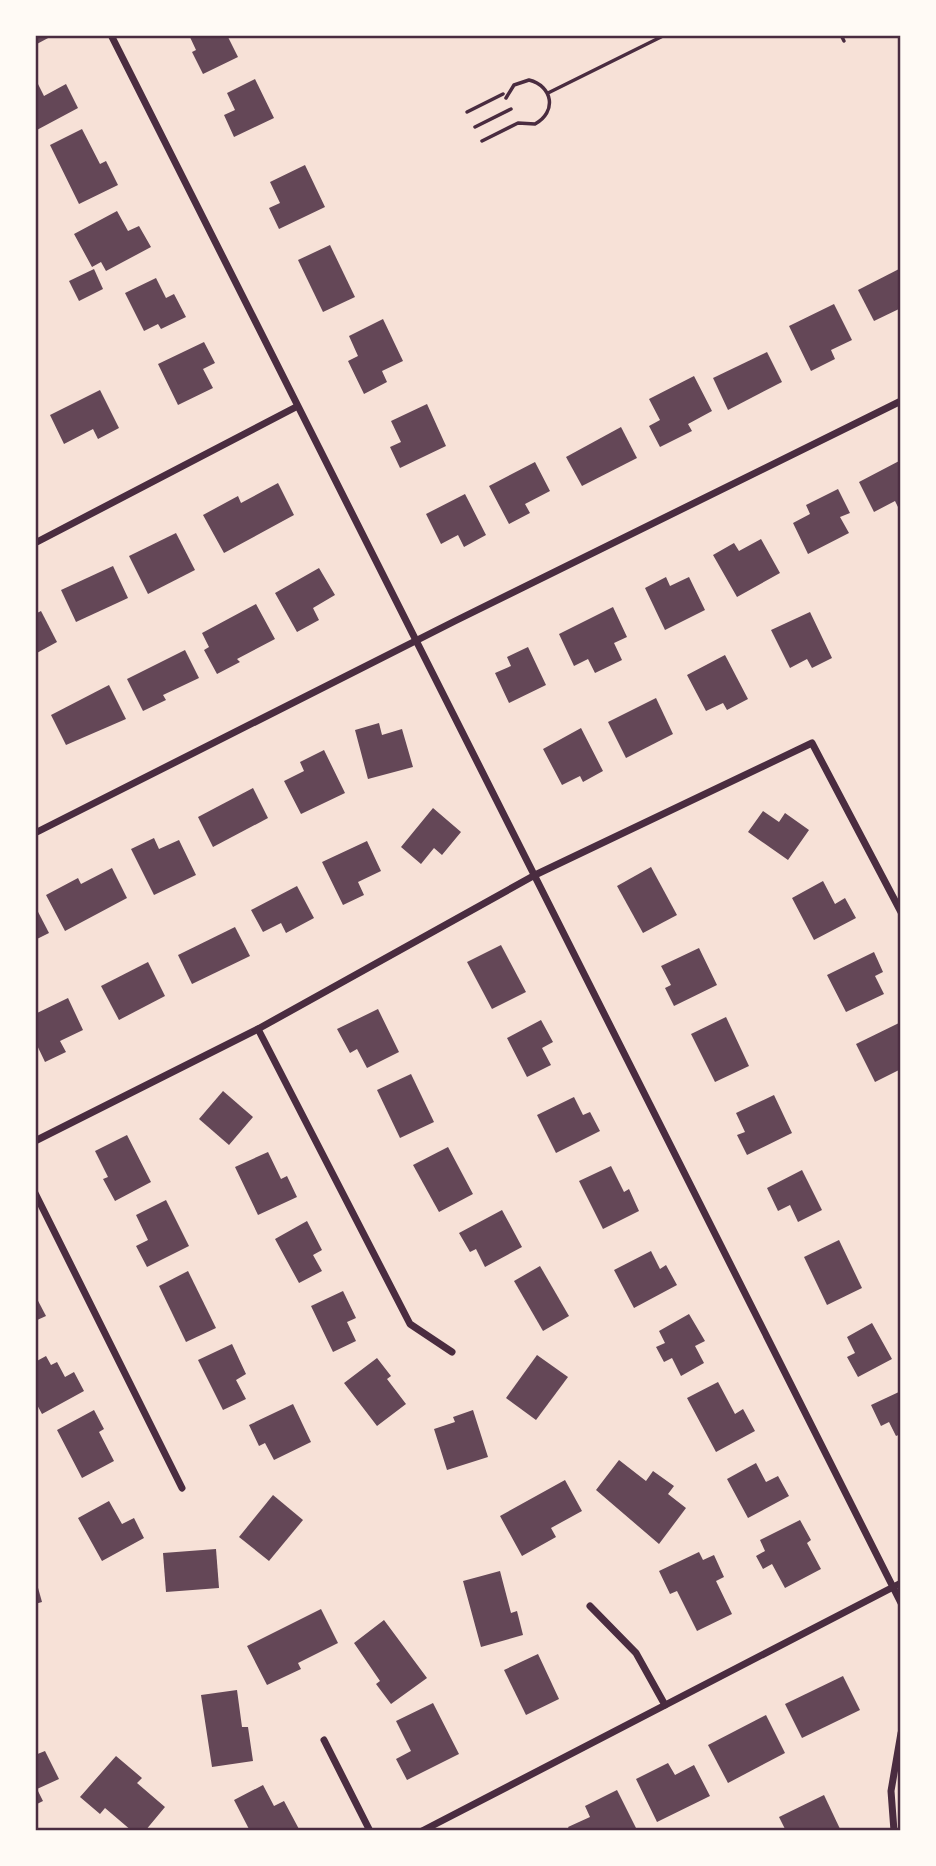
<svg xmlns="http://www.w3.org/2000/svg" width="936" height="1866" viewBox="0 0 936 1866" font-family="Jost,sans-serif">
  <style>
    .building { fill: #644757 }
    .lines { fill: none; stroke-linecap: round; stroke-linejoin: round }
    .path { stroke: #4a2c40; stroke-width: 3.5 }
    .minor { stroke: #4a2c40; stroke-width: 7 }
    .neatline { fill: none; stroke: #4a2c40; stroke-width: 2.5 }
  </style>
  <rect width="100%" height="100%" fill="#f7e1d7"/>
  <!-- building -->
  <g class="building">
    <polygon points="35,35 49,35 50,37 35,45"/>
    <polygon points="189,35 227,35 238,57 203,74 192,52 196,50"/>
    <polygon points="35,78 44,96 66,84 78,108 35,131"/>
    <polygon points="255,79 274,118 234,137 224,115 235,110 227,93"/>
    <polygon points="82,129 100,164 106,161 118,185 79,204 50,145"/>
    <polygon points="305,165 325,207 279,229 269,208 280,203 270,182"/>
    <polygon points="117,211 128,231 139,226 151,247 106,271 101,262 92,267 74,234"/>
    <polygon points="330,245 355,297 323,312 298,260"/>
    <polygon points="901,268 901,308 874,321 858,290"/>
    <polygon points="94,269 103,289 79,301 69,281"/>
    <polygon points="156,278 166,298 174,294 186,317 161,329 158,324 144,331 125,293"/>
    <polygon points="834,304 852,340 831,350 835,359 811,371 789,326"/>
    <polygon points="383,319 403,361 382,371 387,382 364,394 348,361 358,356 349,336"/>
    <polygon points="204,342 215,363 203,369 213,388 178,405 158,364"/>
    <polygon points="767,352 782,382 728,410 713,378"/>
    <polygon points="694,376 712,411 688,424 692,431 660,447 649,426 660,420 649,399"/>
    <polygon points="100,390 119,428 98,439 93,429 64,444 50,415"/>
    <polygon points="427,404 446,446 400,468 390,447 401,442 391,421"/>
    <polygon points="621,427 637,458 582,486 566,457"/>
    <polygon points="901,460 901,513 895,501 874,512 859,482"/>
    <polygon points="535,462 550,491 525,504 530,513 509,524 489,486"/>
    <polygon points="278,483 294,515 224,553 203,515 238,496 241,503"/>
    <polygon points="838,489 850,513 840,517 849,533 808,554 793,523 810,514 806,505"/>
    <polygon points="465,494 486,535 464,547 458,535 441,544 426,514"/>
    <polygon points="176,533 195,570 148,594 129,556"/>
    <polygon points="761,539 780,573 737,597 713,555 734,543 739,551"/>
    <polygon points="113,566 128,598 76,622 61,590"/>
    <polygon points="319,568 335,595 313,608 319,620 297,632 275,593"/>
    <polygon points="666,577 670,586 689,577 705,610 665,630 645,588"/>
    <polygon points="256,604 275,639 237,659 240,662 217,674 204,650 209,647 202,633"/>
    <polygon points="613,607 627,637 614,643 622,660 595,673 588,659 574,666 559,634"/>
    <polygon points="41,611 57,642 35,654 35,614"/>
    <polygon points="810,612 832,658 812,668 807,659 790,668 771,630"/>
    <polygon points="528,647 546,685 509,703 495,673 511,666 507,657"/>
    <polygon points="185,650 199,678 163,695 166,700 143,711 127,679"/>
    <polygon points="725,655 748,699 727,710 723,703 706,711 687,675"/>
    <polygon points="109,685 126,719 66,745 51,715"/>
    <polygon points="656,698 673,734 626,758 608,722"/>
    <polygon points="379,723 382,735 402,729 413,767 368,779 355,730"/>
    <polygon points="581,728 603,771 583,782 580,776 562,785 543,749"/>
    <polygon points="324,750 345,793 301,814 284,781 304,771 300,762"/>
    <polygon points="253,788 268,818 213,847 198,817"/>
    <polygon points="433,808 461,832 442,855 434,848 421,864 401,847"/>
    <polygon points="763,811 779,822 785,813 809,830 788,860 748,832"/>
    <polygon points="154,838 159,849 179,840 196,875 154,895 131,849"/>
    <polygon points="367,841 381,871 358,882 364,895 343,905 322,862"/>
    <polygon points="651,867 677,915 643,933 617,886"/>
    <polygon points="112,868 127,898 65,931 46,895 78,878 81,884"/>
    <polygon points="823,881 835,904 845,898 856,918 814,940 792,898"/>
    <polygon points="297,886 314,918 286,933 281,923 263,932 251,910"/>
    <polygon points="35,906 49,933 35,940"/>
    <polygon points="235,927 250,956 192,984 178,955"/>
    <polygon points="501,945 526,992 492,1009 467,962"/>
    <polygon points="699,948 717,985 674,1006 665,988 671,985 661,966"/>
    <polygon points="874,952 883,972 875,976 884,994 846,1012 827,975"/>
    <polygon points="148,962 165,996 119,1020 101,986"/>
    <polygon points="68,998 83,1030 60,1041 66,1052 45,1062 35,1041 35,1014"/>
    <polygon points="378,1009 399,1052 367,1068 357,1049 350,1053 337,1029"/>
    <polygon points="726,1017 749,1066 715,1082 691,1034"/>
    <polygon points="541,1020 553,1042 542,1048 551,1065 527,1077 507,1038"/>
    <polygon points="901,1022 901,1069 875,1082 856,1044"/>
    <polygon points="411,1074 434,1122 400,1138 377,1090"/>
    <polygon points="223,1091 253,1117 229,1145 199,1119"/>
    <polygon points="774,1095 792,1133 747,1155 737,1135 745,1132 736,1113"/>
    <polygon points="574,1097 583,1115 590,1112 600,1131 556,1153 537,1115"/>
    <polygon points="127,1135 151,1182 115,1201 103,1179 108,1177 95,1151"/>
    <polygon points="448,1147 473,1194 439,1212 413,1165"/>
    <polygon points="268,1152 281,1179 287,1176 297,1197 258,1215 235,1167"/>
    <polygon points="611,1166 624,1192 629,1189 639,1211 603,1229 579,1181"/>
    <polygon points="802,1170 822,1210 798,1222 790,1205 778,1211 767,1188"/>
    <polygon points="166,1200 189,1246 147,1267 136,1246 148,1240 136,1215"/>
    <polygon points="502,1210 522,1247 485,1267 476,1249 470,1252 459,1233"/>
    <polygon points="307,1221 322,1250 313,1255 322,1271 299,1283 275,1239"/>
    <polygon points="839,1240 862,1288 827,1305 804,1257"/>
    <polygon points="651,1251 660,1269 666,1265 677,1285 634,1308 614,1270"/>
    <polygon points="540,1266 569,1316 543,1331 514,1281"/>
    <polygon points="188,1271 216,1328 186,1342 159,1286"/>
    <polygon points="343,1291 356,1318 347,1322 356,1341 333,1352 311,1306"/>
    <polygon points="35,1295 46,1316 35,1321"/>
    <polygon points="689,1314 705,1341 695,1346 704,1363 681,1376 672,1358 664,1362 656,1347 665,1343 659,1331"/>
    <polygon points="872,1323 892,1359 858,1377 847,1357 855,1353 847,1337"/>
    <polygon points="232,1344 246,1374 236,1380 246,1399 223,1410 198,1360"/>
    <polygon points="537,1355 568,1377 536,1420 506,1398"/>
    <polygon points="46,1356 51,1365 57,1362 65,1377 74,1372 84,1391 42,1414 35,1401 35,1362"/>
    <polygon points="377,1358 391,1376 387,1379 406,1404 377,1426 344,1383"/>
    <polygon points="718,1382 735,1414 743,1409 755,1431 716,1452 687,1398"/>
    <polygon points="901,1391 901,1434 896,1436 889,1422 881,1426 871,1405"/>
    <polygon points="293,1404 311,1442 274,1460 265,1443 259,1446 249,1425"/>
    <polygon points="94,1410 104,1429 99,1432 114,1461 82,1478 57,1430"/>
    <polygon points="473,1410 488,1457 447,1470 434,1429 455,1422 453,1417"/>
    <polygon points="619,1460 646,1481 653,1471 674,1486 668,1494 686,1508 659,1544 596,1490"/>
    <polygon points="756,1463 766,1482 778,1476 789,1496 748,1518 727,1479"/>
    <polygon points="565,1480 582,1511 551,1528 556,1537 522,1556 500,1516"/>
    <polygon points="273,1495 303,1520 269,1561 239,1537"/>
    <polygon points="109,1501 122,1524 134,1518 144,1538 102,1561 78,1518"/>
    <polygon points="800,1520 811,1540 807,1543 821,1569 785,1588 772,1564 763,1569 756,1556 765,1551 760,1540"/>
    <polygon points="216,1549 219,1588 166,1592 163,1553"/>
    <polygon points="699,1552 703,1560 714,1555 724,1577 716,1581 732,1614 697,1631 677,1591 670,1594 659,1571"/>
    <polygon points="500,1571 511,1613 517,1611 523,1635 481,1647 463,1581"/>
    <polygon points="35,1577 42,1602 35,1604"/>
    <polygon points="321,1609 338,1643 298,1663 301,1669 267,1685 247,1646"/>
    <polygon points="384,1620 427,1678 391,1704 376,1684 380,1681 354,1643"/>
    <polygon points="538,1654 559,1699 526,1715 504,1670"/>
    <polygon points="843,1676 860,1710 802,1738 785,1704"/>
    <polygon points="237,1690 242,1727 248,1727 253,1761 212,1767 201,1695"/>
    <polygon points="433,1703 459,1754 407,1780 396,1759 411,1751 396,1721"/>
    <polygon points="766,1715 785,1753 728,1783 708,1745"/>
    <polygon points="45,1751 59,1779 37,1789 43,1801 35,1805 35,1755"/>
    <polygon points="116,1756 142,1778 137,1783 165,1807 145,1831 132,1831 105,1808 100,1814 80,1797"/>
    <polygon points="668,1763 675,1775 694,1765 710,1796 657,1822 636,1779"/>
    <polygon points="263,1785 274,1806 284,1801 300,1831 250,1831 234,1800"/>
    <polygon points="617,1790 637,1830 570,1831 568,1827 590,1817 585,1806"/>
    <polygon points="824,1795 841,1831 786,1831 779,1817"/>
  </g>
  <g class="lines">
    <!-- path -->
    <g class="path">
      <polyline points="841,35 844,41"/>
      <polyline points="548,93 665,35"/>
      <polyline points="467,112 503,94"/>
      <polyline points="475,127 511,109"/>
      <path d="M482 141 518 123 535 124C557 112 553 86 529 80L514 85 506 98"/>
    </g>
    <!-- minor -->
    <g class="minor">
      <polyline points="111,35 901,1603"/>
      <polyline points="35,543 296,407"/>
      <polyline points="35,833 455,621 901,401"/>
      <polyline points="258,1029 410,1324 452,1352"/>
      <polyline points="35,1141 258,1029 535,875 812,743 901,912"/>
      <polyline points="35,1193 182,1488"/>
      <polyline points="590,1606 636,1653 665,1705"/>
      <polyline points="324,1740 370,1831"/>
      <polyline points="422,1831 901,1583"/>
      <polyline points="894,1831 891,1791 901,1733"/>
    </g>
  </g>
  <!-- border -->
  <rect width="936" height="1866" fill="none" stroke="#fffaf5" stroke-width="74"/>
  <rect x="37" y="37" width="862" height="1792" class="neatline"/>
</svg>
